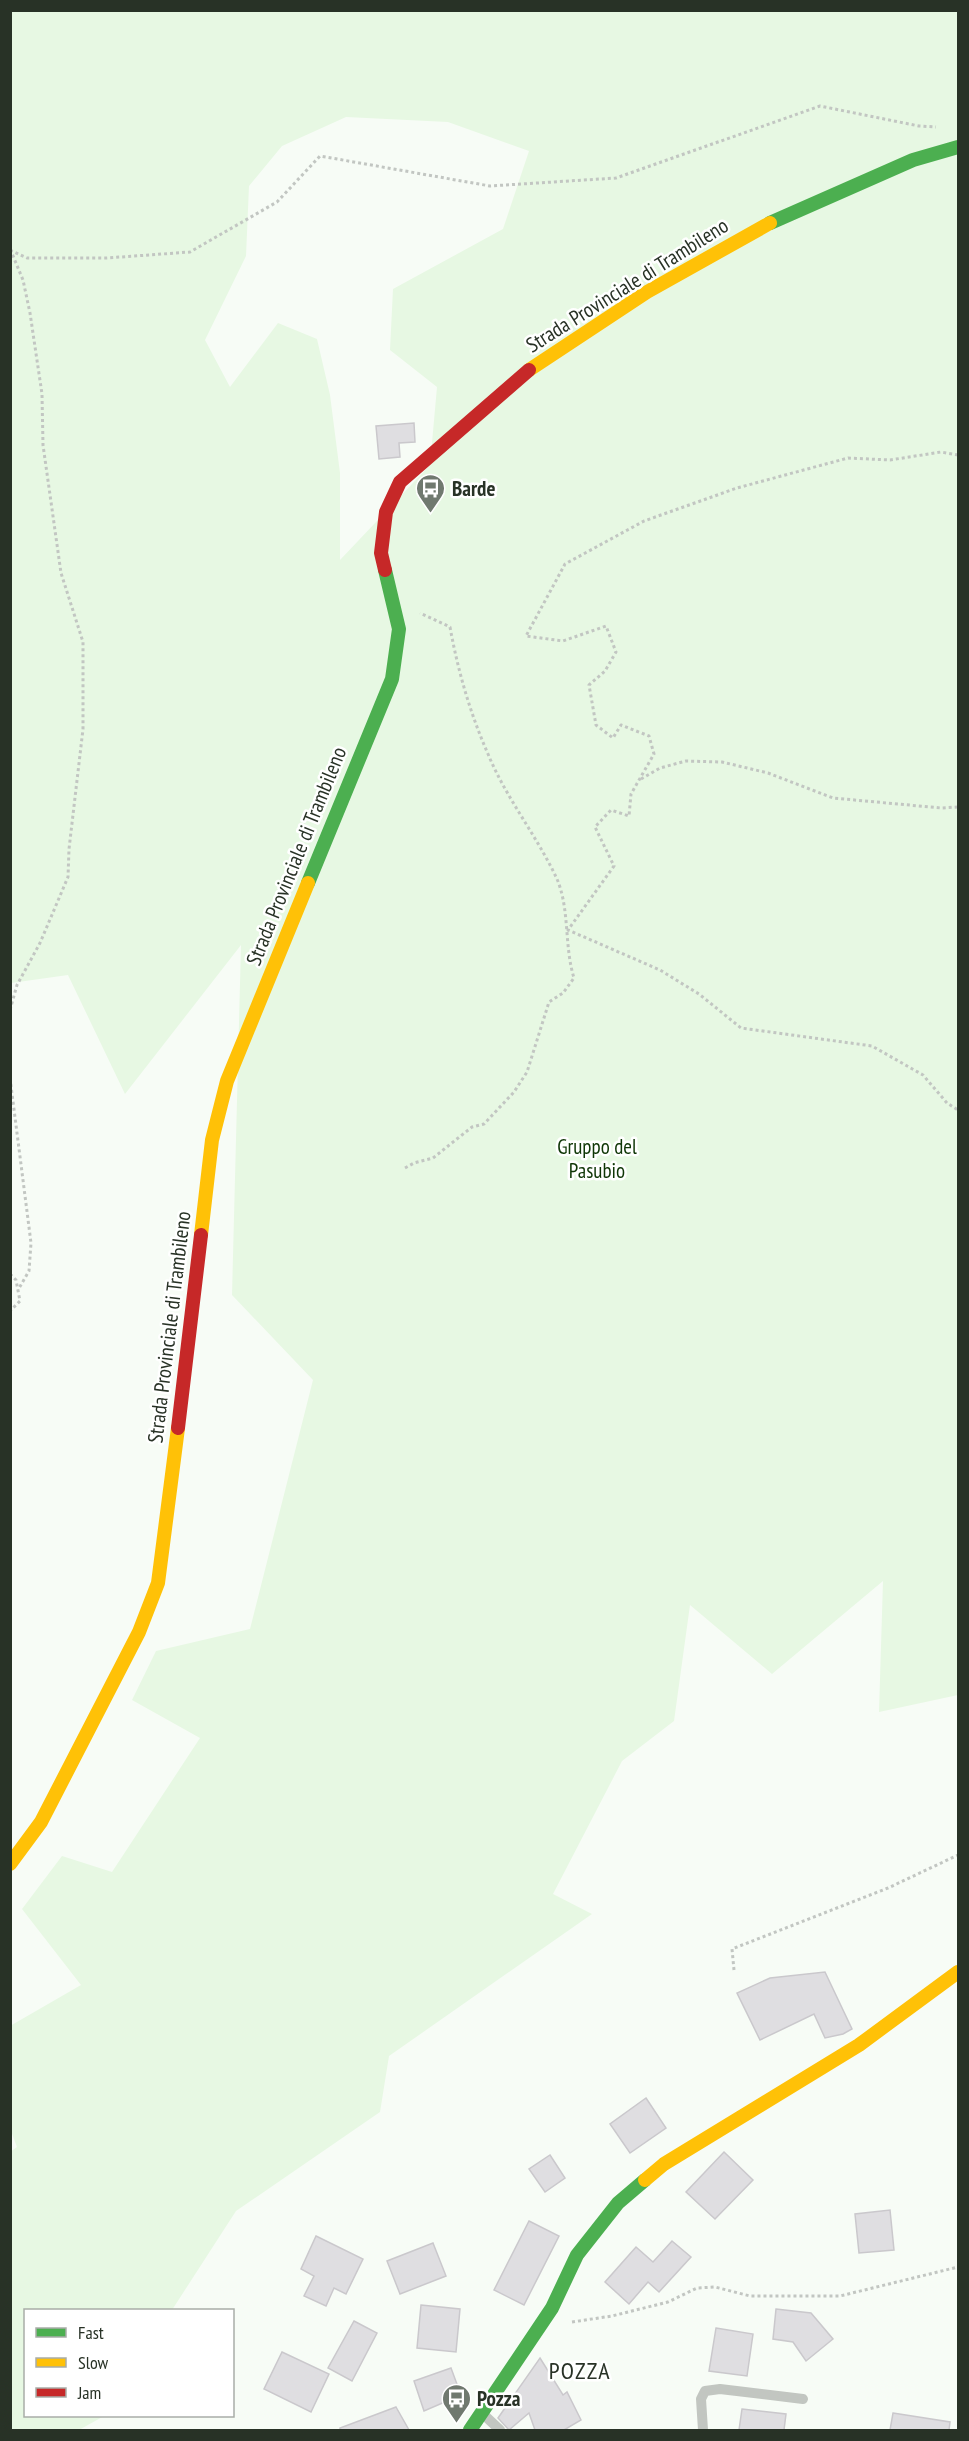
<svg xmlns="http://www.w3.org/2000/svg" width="969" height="2441" viewBox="0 0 969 2441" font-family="'PT Sans Narrow',sans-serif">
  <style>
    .green { fill: #e7f8e3; fill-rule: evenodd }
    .building { fill: #dfdee1; stroke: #cac8cc; stroke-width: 1.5 }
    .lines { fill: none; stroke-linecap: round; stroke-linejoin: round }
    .path { stroke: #c2c6c2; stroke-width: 3; stroke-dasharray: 3 3; stroke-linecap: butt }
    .lane { stroke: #c2c6c1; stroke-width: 10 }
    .fast { stroke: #4caf50; stroke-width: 14 }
    .slow { stroke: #ffc107; stroke-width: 14 }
    .jam { stroke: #c62828; stroke-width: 14 }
    .labels { text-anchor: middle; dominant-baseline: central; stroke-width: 5; stroke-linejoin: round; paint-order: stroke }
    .street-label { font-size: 21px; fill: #283226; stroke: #fff }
    .poi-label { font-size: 21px; font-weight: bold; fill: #283226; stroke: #fff; text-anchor: start }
    .park-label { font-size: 21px; fill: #0f3606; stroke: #fff }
    .quarter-label { font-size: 24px; letter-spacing: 1.5px; fill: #283226; stroke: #fff }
  </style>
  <rect width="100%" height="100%" fill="#f7fcf6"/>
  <!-- green -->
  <path class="green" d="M11 11H958V1695L879 1712 883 1581 772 1674 690 1605 674 1721 622 1761 553 1894 592 1914 389 2056 380 2112 236 2211 172 2310H26V2416H104L79 2430H11L10 2152 17 2147 11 2131 10 2026 81 1985 22 1909 62 1856 112 1872 200 1738 132 1700 156 1651 250 1629 313 1380 232 1295 241 945 125 1094 68 975 11 983ZM346 117 448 122 529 151 503 229 393 289 390 350 437 387 430 465 340 560V473L330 395 317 339 278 323 230 387 205 340 246 256 249 186 282 146Z"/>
  <!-- building -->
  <g class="building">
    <polygon points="414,423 415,442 399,443 400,457 379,459 376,426"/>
    <polygon points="825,1972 852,2029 843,2034 825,2038 814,2014 760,2040 737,1993 770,1978"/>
    <polygon points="646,2098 666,2128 630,2153 610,2124"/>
    <polygon points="724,2152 753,2180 715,2219 686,2192"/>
    <polygon points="550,2155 565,2178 545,2192 529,2169"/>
    <polygon points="890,2210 894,2250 859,2253 855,2214"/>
    <polygon points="529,2221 559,2236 524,2305 494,2290"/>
    <polygon points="316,2236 363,2259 346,2294 334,2288 326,2306 304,2296 314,2276 301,2269"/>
    <polygon points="672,2241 691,2257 659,2292 648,2282 629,2304 605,2282 636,2247 653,2262"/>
    <polygon points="433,2243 446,2276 400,2294 387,2261"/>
    <polygon points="421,2305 460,2309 456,2352 417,2348"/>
    <polygon points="776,2309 811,2313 833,2339 806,2361 793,2342 773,2339"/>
    <polygon points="354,2321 377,2333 352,2381 328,2368"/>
    <polygon points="716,2328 753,2334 747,2376 709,2371"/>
    <polygon points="282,2352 329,2374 311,2412 264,2389"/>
    <polygon points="540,2358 563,2395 567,2392 581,2420 564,2430 535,2430 529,2413 509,2430 498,2418"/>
    <polygon points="451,2368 461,2395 424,2411 414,2381"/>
    <polygon points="396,2407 409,2430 340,2430 340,2428"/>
    <polygon points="742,2409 786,2414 784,2430 739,2430"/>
    <polygon points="893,2413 950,2422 949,2430 890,2430"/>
  </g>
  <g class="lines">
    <!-- path -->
    <g class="path">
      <polyline points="10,250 27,258 107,258 190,252 277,202 320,156 490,186 616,178 820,106 919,126 936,127"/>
      <polyline points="958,455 941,452 890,460 848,458 737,488 644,521 565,564 526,636 563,641 606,626 616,652 605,671 589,685 596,725 613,738 621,725 649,736 654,754 631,794 629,816 611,810 595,827 614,866 568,930 660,970 699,994 741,1028 872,1046 923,1075 947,1103 958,1110"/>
      <polyline points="641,779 660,768 686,761 722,762 768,773 833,798 941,808 958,807"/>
      <polyline points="10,1010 17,985 40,943 68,877 69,849 83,729 83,642 61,573 43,445 42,394 30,313 23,280 11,251"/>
      <polyline points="10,1078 31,1243 29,1271 18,1290"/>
      <path d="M405 1168 414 1163 433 1158 472 1127 484 1124 514 1092 527 1072 549 1002 563 993 574 978C564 946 570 910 557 879 537 836 506 798 488 754 470 713 458 671 450 627L420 613"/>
      <polyline points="10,1274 16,1280 20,1301 10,1311"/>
      <polyline points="734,1970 732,1949 888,1888 958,1855"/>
      <polyline points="572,2322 612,2316 668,2302 697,2288 715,2287 750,2296 840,2296 958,2267"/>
    </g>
    <!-- lane -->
    <g class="lane">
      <polyline points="483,2414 500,2430"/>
      <polyline points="703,2430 701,2399 705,2391 720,2389 803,2399"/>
    </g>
    <!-- fast -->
    <g class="fast">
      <polyline points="770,223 913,160 958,147"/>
      <polyline points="308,883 392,679 399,629 385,570"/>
      <polyline points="470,2430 552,2308 577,2255 618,2203 645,2180"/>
    </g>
    <!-- slow -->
    <g class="slow">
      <polyline points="529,370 647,292 770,223"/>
      <polyline points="201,1235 212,1140 227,1081 308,883"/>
      <polyline points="10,1864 41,1822 139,1632 158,1583 178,1428"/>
      <polyline points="645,2180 664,2164 859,2045 958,1972"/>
    </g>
    <!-- jam -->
    <g class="jam">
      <polyline points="385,570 381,553 386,512 400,482 529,370"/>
      <polyline points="178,1428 201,1235"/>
    </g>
  </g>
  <!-- icons -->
  <defs>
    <symbol id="bus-pin" viewBox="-11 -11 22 30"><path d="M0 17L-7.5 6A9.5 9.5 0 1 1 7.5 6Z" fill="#70796f" stroke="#fff"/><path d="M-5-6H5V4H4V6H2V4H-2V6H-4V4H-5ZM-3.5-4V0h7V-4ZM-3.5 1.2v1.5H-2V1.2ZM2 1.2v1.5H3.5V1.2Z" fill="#fff"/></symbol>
  </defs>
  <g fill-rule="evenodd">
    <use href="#bus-pin" x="414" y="472" width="33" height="45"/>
    <use href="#bus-pin" x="440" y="2382" width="33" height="45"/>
  </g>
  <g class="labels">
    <!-- street labels -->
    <g class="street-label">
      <text transform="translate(627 285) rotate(-32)">Strada Provinciale di Trambileno</text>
      <text transform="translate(296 856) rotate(-68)">Strada Provinciale di Trambileno</text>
      <text transform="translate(169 1327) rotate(-83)">Strada Provinciale di Trambileno</text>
    </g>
    <!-- poi labels -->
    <g class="poi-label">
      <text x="452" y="488">Barde</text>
      <text x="477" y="2398">Pozza</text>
    </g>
    <!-- park labels -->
    <g class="park-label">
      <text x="597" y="1146">Gruppo del<tspan x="597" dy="24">Pasubio</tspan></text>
    </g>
    <!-- quarter labels -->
    <g class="quarter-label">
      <text x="580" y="2370">POZZA</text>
    </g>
  </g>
  <!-- border -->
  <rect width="969" height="2441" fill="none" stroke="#283226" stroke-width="24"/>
  <!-- legend -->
  <rect x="24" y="2309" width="210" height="108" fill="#ffffff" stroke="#a9ada8" stroke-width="1.5"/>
  <rect x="36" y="2328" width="30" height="9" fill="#4caf50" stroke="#a9ada8" stroke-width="1.5"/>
  <text x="78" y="2339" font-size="18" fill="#283226">Fast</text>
  <rect x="36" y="2358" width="30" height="9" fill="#ffc107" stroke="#a9ada8" stroke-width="1.5"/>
  <text x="78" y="2369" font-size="18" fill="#283226">Slow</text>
  <rect x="36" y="2388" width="30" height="9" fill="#c62828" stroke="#a9ada8" stroke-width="1.5"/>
  <text x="78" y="2399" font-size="18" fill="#283226">Jam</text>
</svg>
